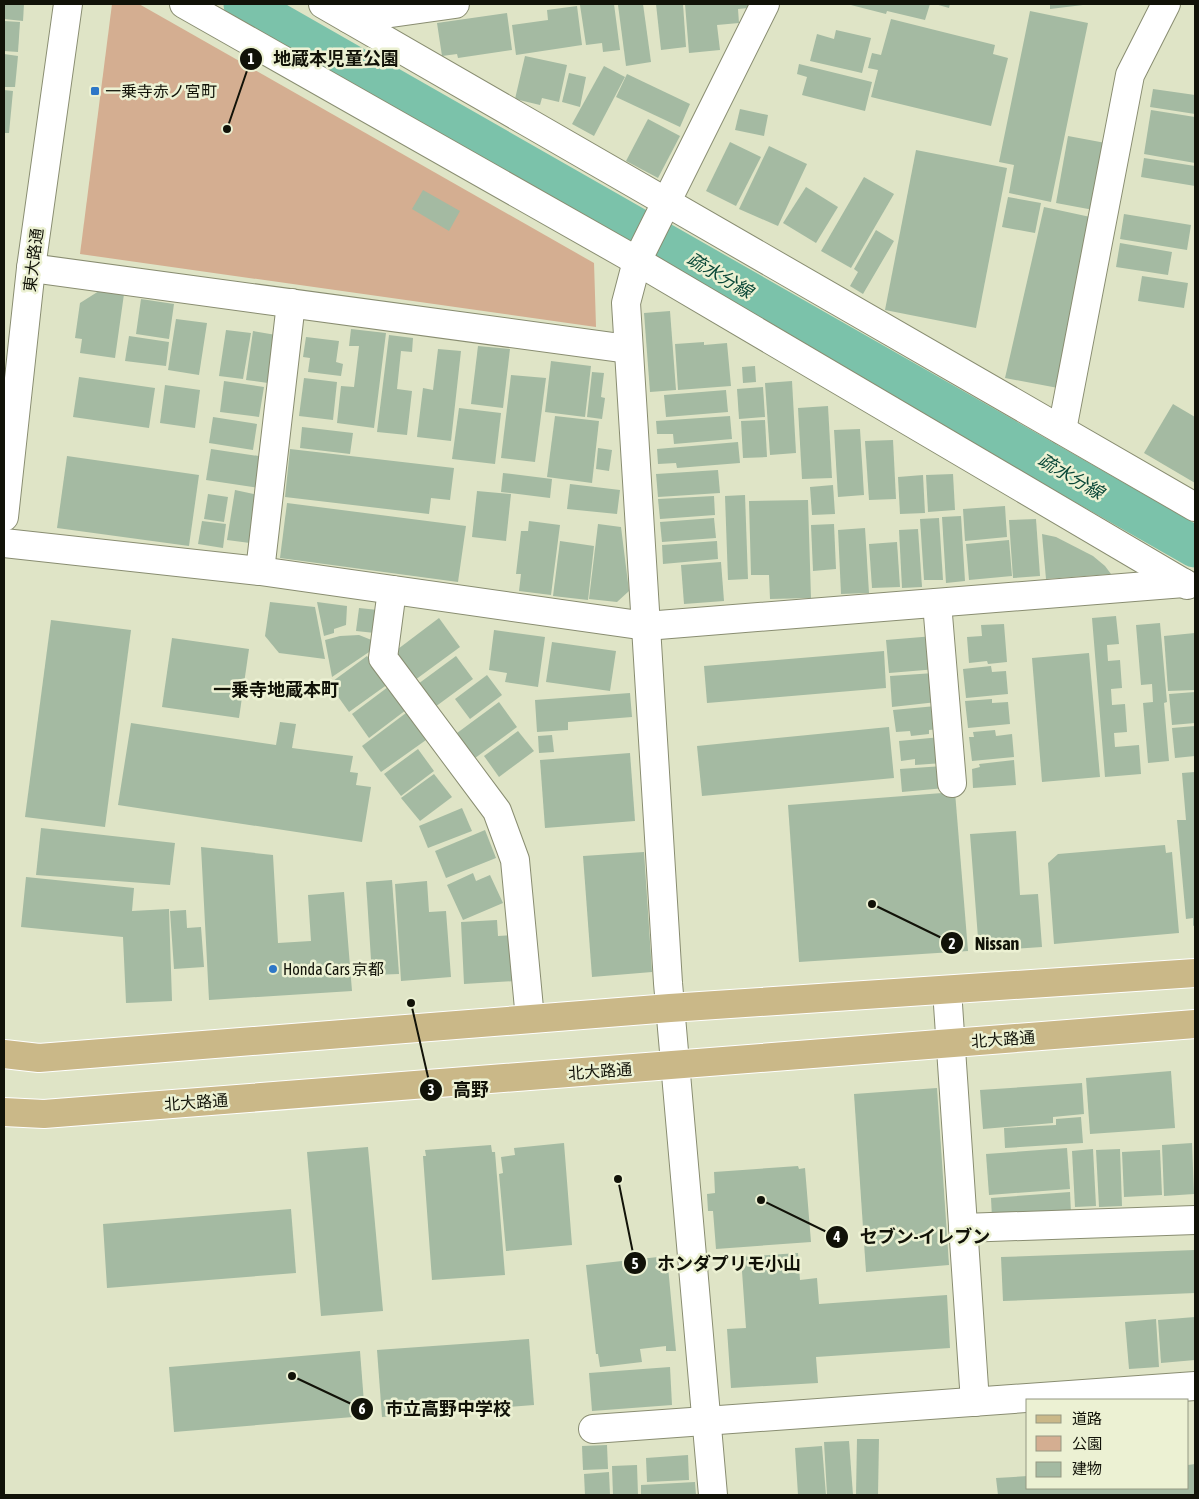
<svg xmlns="http://www.w3.org/2000/svg" width="1199" height="1499" viewBox="0 0 1199 1499" font-family="'Asap Condensed','Noto Sans JP',sans-serif">
  <style>
    .green { fill: #d4ae91 }
    .lines { fill: none; stroke-linecap: round; stroke-linejoin: round }
    .canal { stroke: #7bc2aa; stroke-width: 41 }
    .building { fill: #a4baa2 }
    .minor-casing { stroke: #898d71; stroke-width: 30 }
    .major-casing { stroke: #fff; stroke-width: 30 }
    .minor { stroke: #fff; stroke-width: 28 }
    .major { stroke: #cab888; stroke-width: 28 }
    .poi-dot { fill: #2e77c7; stroke: #ecf1d3; stroke-width: 2 }
    .labels { text-anchor: middle; dominant-baseline: central; stroke-width: 5; stroke-linejoin: round; paint-order: stroke }
    .poi-label { font-size: 16px; fill: #111208; stroke: #ecf1d3; text-anchor: start }
    .street-label { font-size: 16px; fill: #111208; stroke: #ecf1d3 }
    .water-label { font-size: 18px; font-style: italic; fill: #094737; stroke: #ecf1d3 }
    .neighbourhood-label { font-size: 18px; font-weight: bold; fill: #111208; stroke: #ecf1d3 }
    .leader { fill: none; stroke: #111208; stroke-width: 2 }
    .callout-dot { fill: #111208; stroke: #ecf1d3; stroke-width: 2 }
    .mark-label { font-size: 15px; text-anchor: middle; font-weight: bold; fill: #fff }
    .callout-label { font-size: 18px; text-anchor: middle; font-weight: bold; fill: #111208; stroke: #ecf1d3; stroke-width: 5; stroke-linejoin: round; paint-order: stroke }
  </style>
  <rect width="100%" height="100%" fill="#dfe4c6"/>
  <!-- green -->
  <polygon class="green" points="112,4 139,4 594,263 596,327 80,254"/>
  <g class="lines">
    <!-- canal -->
    <polyline class="canal" points="244,4 1195,547"/>
  </g>
  <!-- building -->
  <g class="building">
    <polygon points="4,4 24,4 23,21 4,19"/>
    <polygon points="592,4 614,4 620,50 603,52 602,43 586,45 580,5"/>
    <polygon points="625,4 643,4 651,62 626,66 618,5"/>
    <polygon points="656,4 683,4 686,47 661,50"/>
    <polygon points="685,4 748,4 749,8 738,9 739,23 717,25 720,50 689,53"/>
    <polygon points="847,4 930,4 925,20 887,11 886,14"/>
    <polygon points="935,4 950,4 949,8"/>
    <polygon points="1050,4 1083,4 1083,5 1050,9"/>
    <polygon points="577,6 582,45 516,55 512,25 548,20 547,10"/>
    <polygon points="1030,11 1088,23 1051,202 1009,193 1014,165 999,162"/>
    <polygon points="507,13 512,50 458,58 457,54 442,56 437,23"/>
    <polygon points="891,19 995,45 993,54 1008,58 991,126 871,97 878,70 868,68 872,53 881,55"/>
    <polygon points="4,21 20,22 18,52 4,51"/>
    <polygon points="836,30 871,38 862,73 810,61 817,34 834,39"/>
    <polygon points="4,54 18,56 15,87 4,87"/>
    <polygon points="525,56 567,65 559,102 542,98 540,105 515,99"/>
    <polygon points="799,64 872,82 865,111 802,95 807,77 797,74"/>
    <polygon points="604,66 625,77 594,136 572,124"/>
    <polygon points="569,73 586,77 580,107 562,102"/>
    <polygon points="627,74 690,104 680,127 616,97"/>
    <polygon points="1153,89 1195,95 1195,114 1150,107"/>
    <polygon points="4,90 13,91 9,133 4,133"/>
    <polygon points="740,109 768,115 764,136 735,130"/>
    <polygon points="1151,110 1195,117 1195,163 1144,154"/>
    <polygon points="648,119 680,136 658,178 626,161"/>
    <polygon points="1068,136 1111,144 1099,211 1056,203"/>
    <polygon points="730,142 761,157 736,206 706,191"/>
    <polygon points="769,146 807,164 778,226 739,209"/>
    <polygon points="916,150 1007,168 976,328 885,310"/>
    <polygon points="1144,158 1195,166 1195,186 1141,177"/>
    <polygon points="864,177 894,194 851,268 821,251"/>
    <polygon points="806,187 838,207 816,243 783,223"/>
    <polygon points="423,190 460,211 449,231 412,209"/>
    <polygon points="1008,197 1041,203 1035,233 1002,227"/>
    <polygon points="1044,207 1095,218 1058,388 1005,378"/>
    <polygon points="1124,214 1191,225 1187,250 1120,239"/>
    <polygon points="876,230 894,241 863,294 850,286 858,272 854,269"/>
    <polygon points="1120,243 1172,252 1168,275 1116,267"/>
    <polygon points="1142,276 1188,283 1184,308 1138,301"/>
    <polygon points="99,291 124,294 115,358 80,353 82,339 75,338 80,303"/>
    <polygon points="141,299 174,304 169,339 136,334"/>
    <polygon points="670,311 676,390 650,392 644,313"/>
    <polygon points="176,319 207,323 199,375 168,370"/>
    <polygon points="351,329 386,333 374,428 337,423 341,386 354,387 359,346 349,346"/>
    <polygon points="226,330 251,333 243,379 219,376"/>
    <polygon points="253,331 276,335 268,383 246,380"/>
    <polygon points="389,335 413,338 412,352 401,351 397,389 412,391 407,435 377,432"/>
    <polygon points="129,336 169,342 166,366 125,361"/>
    <polygon points="306,337 339,341 336,362 343,364 341,376 308,372 310,358 303,357"/>
    <polygon points="704,342 704,345 727,343 731,386 678,390 675,344"/>
    <polygon points="478,346 510,349 503,408 471,404"/>
    <polygon points="438,349 461,351 451,441 417,437 423,388 433,390"/>
    <polygon points="551,361 591,366 585,417 545,412"/>
    <polygon points="755,366 756,382 743,383 742,367"/>
    <polygon points="592,372 604,373 601,397 605,398 602,419 587,417"/>
    <polygon points="511,375 546,378 535,462 501,458"/>
    <polygon points="79,377 155,388 149,428 73,417"/>
    <polygon points="304,378 337,382 333,420 299,416"/>
    <polygon points="224,381 264,387 259,417 220,412"/>
    <polygon points="792,381 796,453 770,455 765,383"/>
    <polygon points="165,385 200,390 195,428 160,423"/>
    <polygon points="763,387 765,417 739,419 737,389"/>
    <polygon points="726,390 728,412 666,417 664,395"/>
    <polygon points="1173,404 1195,417 1195,483 1144,453"/>
    <polygon points="828,406 832,478 802,479 798,408"/>
    <polygon points="459,408 501,413 495,464 452,459"/>
    <polygon points="555,416 599,421 592,483 547,477"/>
    <polygon points="730,416 732,439 674,444 673,434 657,434 656,421"/>
    <polygon points="213,417 257,424 253,450 209,443"/>
    <polygon points="765,420 767,457 743,458 741,421"/>
    <polygon points="302,427 353,433 350,454 300,448"/>
    <polygon points="860,429 864,495 838,497 834,430"/>
    <polygon points="893,440 896,499 869,500 865,441"/>
    <polygon points="738,442 740,463 677,468 676,463 658,464 657,449"/>
    <polygon points="598,448 612,450 609,471 596,469"/>
    <polygon points="211,449 265,457 260,488 206,480"/>
    <polygon points="290,449 454,468 450,500 431,498 429,514 285,497"/>
    <polygon points="67,456 199,475 189,546 57,528"/>
    <polygon points="718,470 720,493 658,497 656,474"/>
    <polygon points="503,473 552,479 550,498 501,492"/>
    <polygon points="953,474 955,510 928,512 926,475"/>
    <polygon points="923,475 925,513 900,514 898,477"/>
    <polygon points="570,484 620,490 617,514 567,509"/>
    <polygon points="833,485 835,514 812,515 810,487"/>
    <polygon points="235,490 258,495 250,543 227,540"/>
    <polygon points="477,491 511,494 506,541 472,537"/>
    <polygon points="208,494 228,497 224,522 204,519"/>
    <polygon points="745,495 748,579 728,580 725,496"/>
    <polygon points="714,496 715,515 660,519 658,499"/>
    <polygon points="808,500 811,598 770,599 769,575 751,575 749,501"/>
    <polygon points="287,503 466,526 458,582 280,558"/>
    <polygon points="1005,506 1007,537 965,541 963,509"/>
    <polygon points="961,516 965,581 946,583 942,517"/>
    <polygon points="714,518 716,538 662,542 660,522"/>
    <polygon points="939,518 943,580 924,580 920,519"/>
    <polygon points="1036,519 1040,576 1013,578 1009,520"/>
    <polygon points="202,521 226,524 223,548 198,544"/>
    <polygon points="529,521 560,525 551,595 519,591 521,574 516,574 521,531 528,531"/>
    <polygon points="598,524 621,527 629,591 617,602 589,599"/>
    <polygon points="834,524 836,569 813,571 811,525"/>
    <polygon points="865,528 869,593 841,594 838,530"/>
    <polygon points="918,529 922,587 902,588 899,530"/>
    <polygon points="1042,534 1056,537 1093,556 1105,566 1111,574 1046,579"/>
    <polygon points="1009,540 1012,576 969,580 966,544"/>
    <polygon points="560,541 594,546 588,600 553,596"/>
    <polygon points="717,541 718,559 663,564 662,545"/>
    <polygon points="897,542 900,587 872,588 869,544"/>
    <polygon points="721,562 724,601 684,604 681,565"/>
    <polygon points="270,602 315,607 325,659 279,653 265,636"/>
    <polygon points="317,602 347,606 346,625 334,629 334,633 324,636"/>
    <polygon points="359,608 378,610 375,633 356,631"/>
    <polygon points="1116,616 1119,644 1107,645 1108,661 1120,660 1122,688 1111,689 1112,705 1125,704 1127,732 1114,733 1115,747 1139,745 1141,774 1105,777 1092,618"/>
    <polygon points="439,618 460,647 415,680 394,652"/>
    <polygon points="51,620 131,630 105,827 25,817"/>
    <polygon points="1160,623 1167,702 1164,703 1169,761 1148,763 1143,703 1153,702 1152,684 1141,685 1136,625"/>
    <polygon points="1004,624 1007,662 988,664 987,661 969,663 967,637 982,636 981,625"/>
    <polygon points="494,630 545,637 538,687 505,682 507,673 489,670"/>
    <polygon points="1195,633 1195,690 1168,691 1164,636"/>
    <polygon points="359,635 374,641 372,650 332,677 325,640 340,636"/>
    <polygon points="934,636 937,669 889,673 886,640"/>
    <polygon points="172,638 249,649 239,718 162,707"/>
    <polygon points="552,642 616,651 610,691 546,682"/>
    <polygon points="884,651 886,688 707,703 704,666"/>
    <polygon points="1089,653 1100,777 1042,782 1032,658"/>
    <polygon points="367,656 388,684 349,712 329,684"/>
    <polygon points="456,656 473,679 435,707 418,684"/>
    <polygon points="991,666 992,672 1006,671 1008,694 966,698 963,669"/>
    <polygon points="934,673 937,702 892,707 890,676"/>
    <polygon points="487,675 502,695 470,719 455,699"/>
    <polygon points="388,687 406,710 369,738 352,714"/>
    <polygon points="1195,692 1195,723 1172,725 1169,694"/>
    <polygon points="630,693 632,717 568,722 568,730 537,732 535,700"/>
    <polygon points="992,699 992,703 1008,702 1010,724 968,728 965,701"/>
    <polygon points="499,702 517,727 471,761 453,736"/>
    <polygon points="936,706 939,729 929,730 929,734 911,736 910,731 896,732 893,710"/>
    <polygon points="406,713 426,740 381,772 362,746"/>
    <polygon points="280,722 296,724 292,748 353,756 350,772 358,773 356,785 371,787 362,842 118,805 131,723 276,745"/>
    <polygon points="1195,726 1195,756 1175,758 1172,728"/>
    <polygon points="889,727 894,778 702,796 697,746"/>
    <polygon points="995,730 996,736 1012,734 1014,757 972,761 969,737 974,737 973,732"/>
    <polygon points="518,731 534,751 499,777 484,756"/>
    <polygon points="552,735 554,752 539,753 538,736"/>
    <polygon points="941,737 943,763 915,765 915,759 901,761 899,741"/>
    <polygon points="418,749 434,771 401,796 384,774"/>
    <polygon points="630,753 635,821 545,828 540,760"/>
    <polygon points="1014,760 1016,785 973,788 972,769 980,767 979,764"/>
    <polygon points="943,766 945,788 902,792 900,769"/>
    <polygon points="1195,772 1195,925 1193,926 1193,918 1186,919 1177,820 1186,820 1182,773"/>
    <polygon points="434,774 452,797 420,821 401,798"/>
    <polygon points="955,792 968,951 799,962 788,805"/>
    <polygon points="462,808 472,831 428,848 419,826"/>
    <polygon points="41,828 175,843 170,885 36,875"/>
    <polygon points="485,830 496,858 446,878 435,851"/>
    <polygon points="1016,831 1020,895 1038,894 1042,947 979,951 970,834"/>
    <polygon points="1165,845 1166,853 1172,852 1179,933 1054,944 1048,863 1058,854"/>
    <polygon points="201,847 273,855 278,943 311,941 308,895 344,892 352,991 209,1000"/>
    <polygon points="644,852 652,972 592,977 583,856"/>
    <polygon points="473,873 476,881 490,875 503,903 463,920 447,885"/>
    <polygon points="26,877 134,888 132,911 169,909 172,1001 126,1003 123,937 21,927"/>
    <polygon points="392,880 399,974 372,975 366,882"/>
    <polygon points="427,881 429,912 446,911 451,977 401,981 395,884"/>
    <polygon points="186,910 187,928 201,927 204,967 174,969 170,911"/>
    <polygon points="497,920 498,936 513,935 516,981 464,984 461,922"/>
    <polygon points="1171,1071 1175,1128 1090,1134 1086,1078"/>
    <polygon points="1082,1083 1084,1114 1053,1117 1053,1123 983,1129 980,1090"/>
    <polygon points="937,1088 949,1265 866,1272 854,1094"/>
    <polygon points="1081,1117 1083,1143 1005,1148 1004,1128 1056,1125 1056,1119"/>
    <polygon points="564,1143 572,1245 506,1251 499,1174 503,1173 501,1157 515,1155 514,1148"/>
    <polygon points="1192,1143 1194,1194 1164,1196 1162,1145"/>
    <polygon points="491,1145 492,1152 495,1152 505,1275 432,1280 423,1156 426,1156 425,1150"/>
    <polygon points="368,1147 383,1311 321,1316 307,1152"/>
    <polygon points="1067,1148 1070,1189 989,1195 986,1154"/>
    <polygon points="1093,1149 1096,1206 1075,1207 1072,1151"/>
    <polygon points="1120,1149 1122,1206 1099,1207 1096,1150"/>
    <polygon points="1160,1150 1162,1195 1124,1197 1122,1152"/>
    <polygon points="798,1166 799,1169 805,1168 811,1242 716,1249 713,1211 708,1211 707,1194 715,1193 714,1172"/>
    <polygon points="1070,1192 1071,1213 992,1218 991,1198"/>
    <polygon points="291,1209 296,1273 107,1288 103,1224"/>
    <polygon points="1195,1250 1195,1293 1003,1301 1001,1257"/>
    <polygon points="798,1253 800,1280 817,1278 819,1304 947,1295 950,1348 816,1357 818,1383 731,1388 727,1329 746,1328 741,1257"/>
    <polygon points="667,1256 676,1351 666,1351 666,1346 640,1349 642,1362 600,1367 598,1354 596,1354 586,1265"/>
    <polygon points="1195,1317 1195,1360 1161,1363 1158,1320"/>
    <polygon points="1156,1319 1159,1367 1129,1369 1125,1322"/>
    <polygon points="529,1339 534,1405 382,1417 377,1350"/>
    <polygon points="360,1351 365,1416 174,1432 169,1367"/>
    <polygon points="670,1367 672,1405 592,1411 589,1373"/>
    <polygon points="857,1439 879,1439 878,1495 856,1495"/>
    <polygon points="849,1441 853,1495 827,1495 824,1442"/>
    <polygon points="607,1445 608,1469 583,1470 582,1446"/>
    <polygon points="822,1446 826,1495 798,1495 795,1448"/>
    <polygon points="688,1455 689,1480 647,1482 646,1458"/>
    <polygon points="1195,1464 1195,1495 998,1495 996,1478 1028,1476 1028,1488 1188,1488 1188,1465"/>
    <polygon points="637,1465 638,1495 613,1495 612,1466"/>
    <polygon points="609,1472 610,1495 585,1495 584,1474"/>
    <polygon points="695,1482 696,1495 641,1495 641,1485"/>
  </g>
  <g class="lines">
    <defs>
      <g id="minor">
        <polyline points="184,4 637,261 1187,585"/>
        <polyline points="323,4 1195,507"/>
        <polyline points="349,19 455,4"/>
        <polyline points="31,268 628,349"/>
        <polyline points="1062,430 1130,75 1166,4"/>
        <polyline points="4,517 31,268 68,4"/>
        <polyline points="4,543 260,571 646,626 1184,583"/>
        <polyline points="260,571 291,303"/>
        <polyline points="392,590 383,658 497,811 515,860 530,1019"/>
        <polyline points="937,603 952,783"/>
        <polyline points="947,990 975,1402"/>
        <polyline points="963,1228 1195,1220"/>
        <polyline points="593,1429 1195,1386"/>
        <polyline points="713,1495 668,983 626,303 637,261 765,4"/>
      </g>
      <g id="major">
        <polyline points="4,1054 39,1058 670,1008 1195,973"/>
        <polyline points="4,1112 44,1114 1195,1024"/>
      </g>
    </defs>
    <!-- minor casing -->
    <use href="#minor" class="minor-casing"/>
    <!-- major casing -->
    <use href="#major" class="major-casing"/>
    <!-- minor -->
    <use href="#minor" class="minor"/>
    <!-- major -->
    <use href="#major" class="major"/>
  </g>
  <!-- markers -->
  <g class="poi-dot">
    <rect x="90" y="86" width="10" height="10" rx="2.5"/>
    <circle cx="273" cy="969" r="5"/>
  </g>
  <g class="labels">
    <!-- poi labels -->
    <g class="poi-label">
      <text x="105" y="91">一乗寺赤ノ宮町</text>
      <text x="283" y="969">Honda Cars 京都</text>
    </g>
    <!-- street labels -->
    <g class="street-label">
      <text transform="translate(33 260) rotate(-83)">東大路通</text>
      <text transform="translate(1003 1039) rotate(-4)">北大路通</text>
      <text transform="translate(600 1071) rotate(-4)">北大路通</text>
      <text transform="translate(196 1102) rotate(-4)">北大路通</text>
    </g>
    <!-- water labels -->
    <g class="water-label">
      <text transform="translate(720 275) rotate(30)">疏水分線</text>
      <text transform="translate(1071 476) rotate(30)">疏水分線</text>
    </g>
    <!-- neighbourhood labels -->
    <g class="neighbourhood-label">
      <text x="276" y="689">一乗寺地蔵本町</text>
    </g>
  </g>
  <!-- callouts -->
  <path class="leader" d="M227 129L251 59M872 904L952 943M411 1003L431 1090M761 1200L837 1237M618 1179L635 1263M292 1376L362 1409"/>
  <g class="callout-dot">
    <circle cx="227" cy="129" r="5"/>
    <circle cx="872" cy="904" r="5"/>
    <circle cx="411" cy="1003" r="5"/>
    <circle cx="761" cy="1200" r="5"/>
    <circle cx="618" cy="1179" r="5"/>
    <circle cx="292" cy="1376" r="5"/>
    <circle cx="251" cy="59" r="12"/>
    <circle cx="952" cy="943" r="12"/>
    <circle cx="431" cy="1090" r="12"/>
    <circle cx="837" cy="1237" r="12"/>
    <circle cx="635" cy="1263" r="12"/>
    <circle cx="362" cy="1409" r="12"/>
  </g>
  <g class="mark-label">
    <text x="251" y="64">1</text>
    <text x="952" y="949">2</text>
    <text x="431" y="1095">3</text>
    <text x="837" y="1242">4</text>
    <text x="635" y="1269">5</text>
    <text x="362" y="1414">6</text>
  </g>
  <g class="callout-label">
    <text x="336" y="65">地蔵本児童公園</text>
    <text x="997" y="950">Nissan</text>
    <text x="471" y="1096">高野</text>
    <text x="925" y="1243">セブン-イレブン</text>
    <text x="729" y="1270">ホンダプリモ小山</text>
    <text x="448" y="1415">市立高野中学校</text>
  </g>
  <!-- border -->
  <rect width="1199" height="1499" fill="none" stroke="#111208" stroke-width="10"/>
  <!-- legend -->
  <rect x="1026" y="1399" width="162" height="90" fill="#ecf1d3" stroke="#949882"/>
  <rect x="1036" y="1415" width="25" height="8" fill="#cab888" stroke="#949882"/>
  <text x="1072" y="1424" font-size="15" fill="#111208">道路</text>
  <rect x="1036" y="1436" width="25" height="15" fill="#d4ae91" stroke="#949882"/>
  <text x="1072" y="1449" font-size="15" fill="#111208">公園</text>
  <rect x="1036" y="1462" width="25" height="15" fill="#a4baa2" stroke="#949882"/>
  <text x="1072" y="1474" font-size="15" fill="#111208">建物</text>
</svg>
